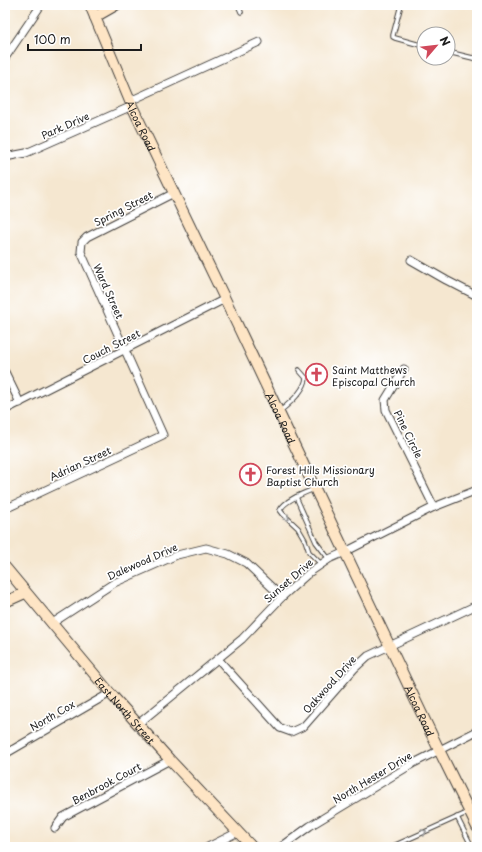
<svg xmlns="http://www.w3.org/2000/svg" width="482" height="852" viewBox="0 0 482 852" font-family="'Playpen Sans',sans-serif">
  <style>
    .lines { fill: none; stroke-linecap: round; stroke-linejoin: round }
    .lane-casing { stroke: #3d3a37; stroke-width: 5.5 }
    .street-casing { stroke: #3d3a37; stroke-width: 9 }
    .secondary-casing { stroke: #3d3a37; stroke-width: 12 }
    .lane { stroke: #fff; stroke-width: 3.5 }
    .street { stroke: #fff; stroke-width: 7 }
    .secondary { stroke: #fee5c5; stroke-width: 10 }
    .oneway { stroke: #999 }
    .labels { text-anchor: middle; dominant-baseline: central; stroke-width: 3.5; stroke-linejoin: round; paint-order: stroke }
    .street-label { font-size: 10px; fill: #1c1c1c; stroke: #fff }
    .poi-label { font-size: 10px; fill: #1c1c1c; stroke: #fff; text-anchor: start }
  </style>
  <rect width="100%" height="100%" fill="#fff"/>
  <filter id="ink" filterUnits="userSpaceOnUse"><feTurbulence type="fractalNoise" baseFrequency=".025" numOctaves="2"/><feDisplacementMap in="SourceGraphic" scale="8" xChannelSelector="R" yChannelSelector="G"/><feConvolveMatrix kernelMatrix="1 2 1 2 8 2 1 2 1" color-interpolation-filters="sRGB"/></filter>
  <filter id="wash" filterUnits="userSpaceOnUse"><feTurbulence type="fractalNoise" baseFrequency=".012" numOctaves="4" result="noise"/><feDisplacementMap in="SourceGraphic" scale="16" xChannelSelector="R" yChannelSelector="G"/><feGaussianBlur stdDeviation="0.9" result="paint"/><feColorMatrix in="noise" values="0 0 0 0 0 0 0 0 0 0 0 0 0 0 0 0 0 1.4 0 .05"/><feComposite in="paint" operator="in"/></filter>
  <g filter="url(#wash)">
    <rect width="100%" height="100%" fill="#f5e7d0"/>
  </g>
  <g filter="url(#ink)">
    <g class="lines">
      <defs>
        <g id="lane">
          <polyline points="238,5 241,12"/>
          <polyline points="401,5 393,35 393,37 395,38 424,46"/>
          <polyline points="448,52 477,59"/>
          <polyline points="475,59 477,52"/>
          <path d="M280 411C289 404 305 390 306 378L299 370"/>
          <path d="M314 489C304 493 285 500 280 510L283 514 298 528 305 540 309 552 321 564"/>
          <polyline points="296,497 316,542 329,559"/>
          <polyline points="457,817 472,847"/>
          <polyline points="391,847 469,812"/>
        </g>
        <g id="street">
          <polyline points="5,58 41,5"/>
          <polyline points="130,101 259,42"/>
          <polyline points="5,157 26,153 132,106"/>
          <polyline points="411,260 446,280 477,296"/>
          <polyline points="404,369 385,400 386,410 434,507"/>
          <polyline points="5,372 20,403"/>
          <polyline points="5,410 225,299"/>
          <polyline points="5,509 163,435 81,252 82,242 87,237 174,193"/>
          <polyline points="51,624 114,583 177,555 206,548 228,554 246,563 282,597"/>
          <polyline points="218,659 280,728 291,732 304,726 354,669 368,656 477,605"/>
          <polyline points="138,724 242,639 282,597 310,572 329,559 345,552 434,507 477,490"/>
          <polyline points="5,754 110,693"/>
          <polyline points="55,828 63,817 170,760"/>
          <polyline points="208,847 238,832"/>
          <polyline points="281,847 310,826 414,763 477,731"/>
        </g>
        <g id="secondary">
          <path id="s1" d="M90 5 132 106 225 299 439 750 477 827"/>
          <polyline points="95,17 116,5"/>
          <path id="s2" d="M5 567 110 693 170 760 252 847"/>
          <polyline points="5,602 25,593"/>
        </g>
      </defs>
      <!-- lane casing -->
      <use href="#lane" class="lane-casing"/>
      <!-- street casing -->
      <use href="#street" class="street-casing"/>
      <!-- secondary casing -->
      <use href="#secondary" class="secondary-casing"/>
      <!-- lane -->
      <use href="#lane" class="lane"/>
      <!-- street -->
      <use href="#street" class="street"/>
      <!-- secondary -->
      <use href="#secondary" class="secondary"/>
    </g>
    <!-- one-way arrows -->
    <defs><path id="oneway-chevron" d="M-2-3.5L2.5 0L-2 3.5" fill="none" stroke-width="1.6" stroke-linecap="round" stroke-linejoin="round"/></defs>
    <g class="oneway">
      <use href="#oneway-chevron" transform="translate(287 518) rotate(43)"/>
      <use href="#oneway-chevron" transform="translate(424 832) rotate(-25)"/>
    </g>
  </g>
  <!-- icons -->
  <defs>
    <symbol id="church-ring" viewBox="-11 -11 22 22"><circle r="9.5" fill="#fff" stroke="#d1495b" stroke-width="1.5"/><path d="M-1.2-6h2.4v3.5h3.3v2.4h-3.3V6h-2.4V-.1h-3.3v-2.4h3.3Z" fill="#d1495b"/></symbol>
  </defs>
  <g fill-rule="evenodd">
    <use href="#church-ring" x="304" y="362" width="25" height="25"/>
    <use href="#church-ring" x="238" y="462" width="25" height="25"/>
  </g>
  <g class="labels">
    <!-- street labels -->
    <g class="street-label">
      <text transform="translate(65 125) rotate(-24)">Park Drive</text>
      <text stroke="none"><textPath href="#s1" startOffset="131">Alcoa Road</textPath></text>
      <text transform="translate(123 208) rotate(-27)">Spring Street</text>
      <text transform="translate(109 291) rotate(66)">Ward Street</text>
      <text transform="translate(111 346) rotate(-27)">Couch Street</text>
      <text stroke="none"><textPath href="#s1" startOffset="455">Alcoa Road</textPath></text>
      <text transform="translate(409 434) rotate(64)">Pine Circle</text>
      <text transform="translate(80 463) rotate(-25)">Adrian Street</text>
      <text transform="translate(142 561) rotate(-24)">Dalewood Drive</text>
      <text transform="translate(288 580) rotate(-41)">Sunset Drive</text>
      <text transform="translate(329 684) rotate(-48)">Oakwood Drive</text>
      <text stroke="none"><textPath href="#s2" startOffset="187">East North Street</textPath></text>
      <text stroke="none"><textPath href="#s1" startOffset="779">Alcoa Road</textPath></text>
      <text transform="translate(52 715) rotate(-30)">North Cox</text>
      <text transform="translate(372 777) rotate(-31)">North Hester Drive</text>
      <text transform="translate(106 783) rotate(-28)">Benbrook Court</text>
    </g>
    <!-- poi labels -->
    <g class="poi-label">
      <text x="332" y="369">Saint Matthews<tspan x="332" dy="12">Episcopal Church</tspan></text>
      <text x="266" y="469">Forest Hills Missionary<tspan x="266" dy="12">Baptist Church</tspan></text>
    </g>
  </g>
  <!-- margin -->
  <rect width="482" height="852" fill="none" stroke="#fff" stroke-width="20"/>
  <!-- north arrow -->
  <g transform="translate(436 46) rotate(62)"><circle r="19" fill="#ffffff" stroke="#a4a4a4"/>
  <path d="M0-3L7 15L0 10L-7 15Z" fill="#d1495b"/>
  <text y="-6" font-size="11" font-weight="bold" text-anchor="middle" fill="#1c1c1c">N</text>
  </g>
  <!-- scale -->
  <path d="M28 44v6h113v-6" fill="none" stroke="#1c1c1c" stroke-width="2"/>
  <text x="34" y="44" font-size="12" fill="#1c1c1c" stroke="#ffffff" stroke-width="3" paint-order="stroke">100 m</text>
</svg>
